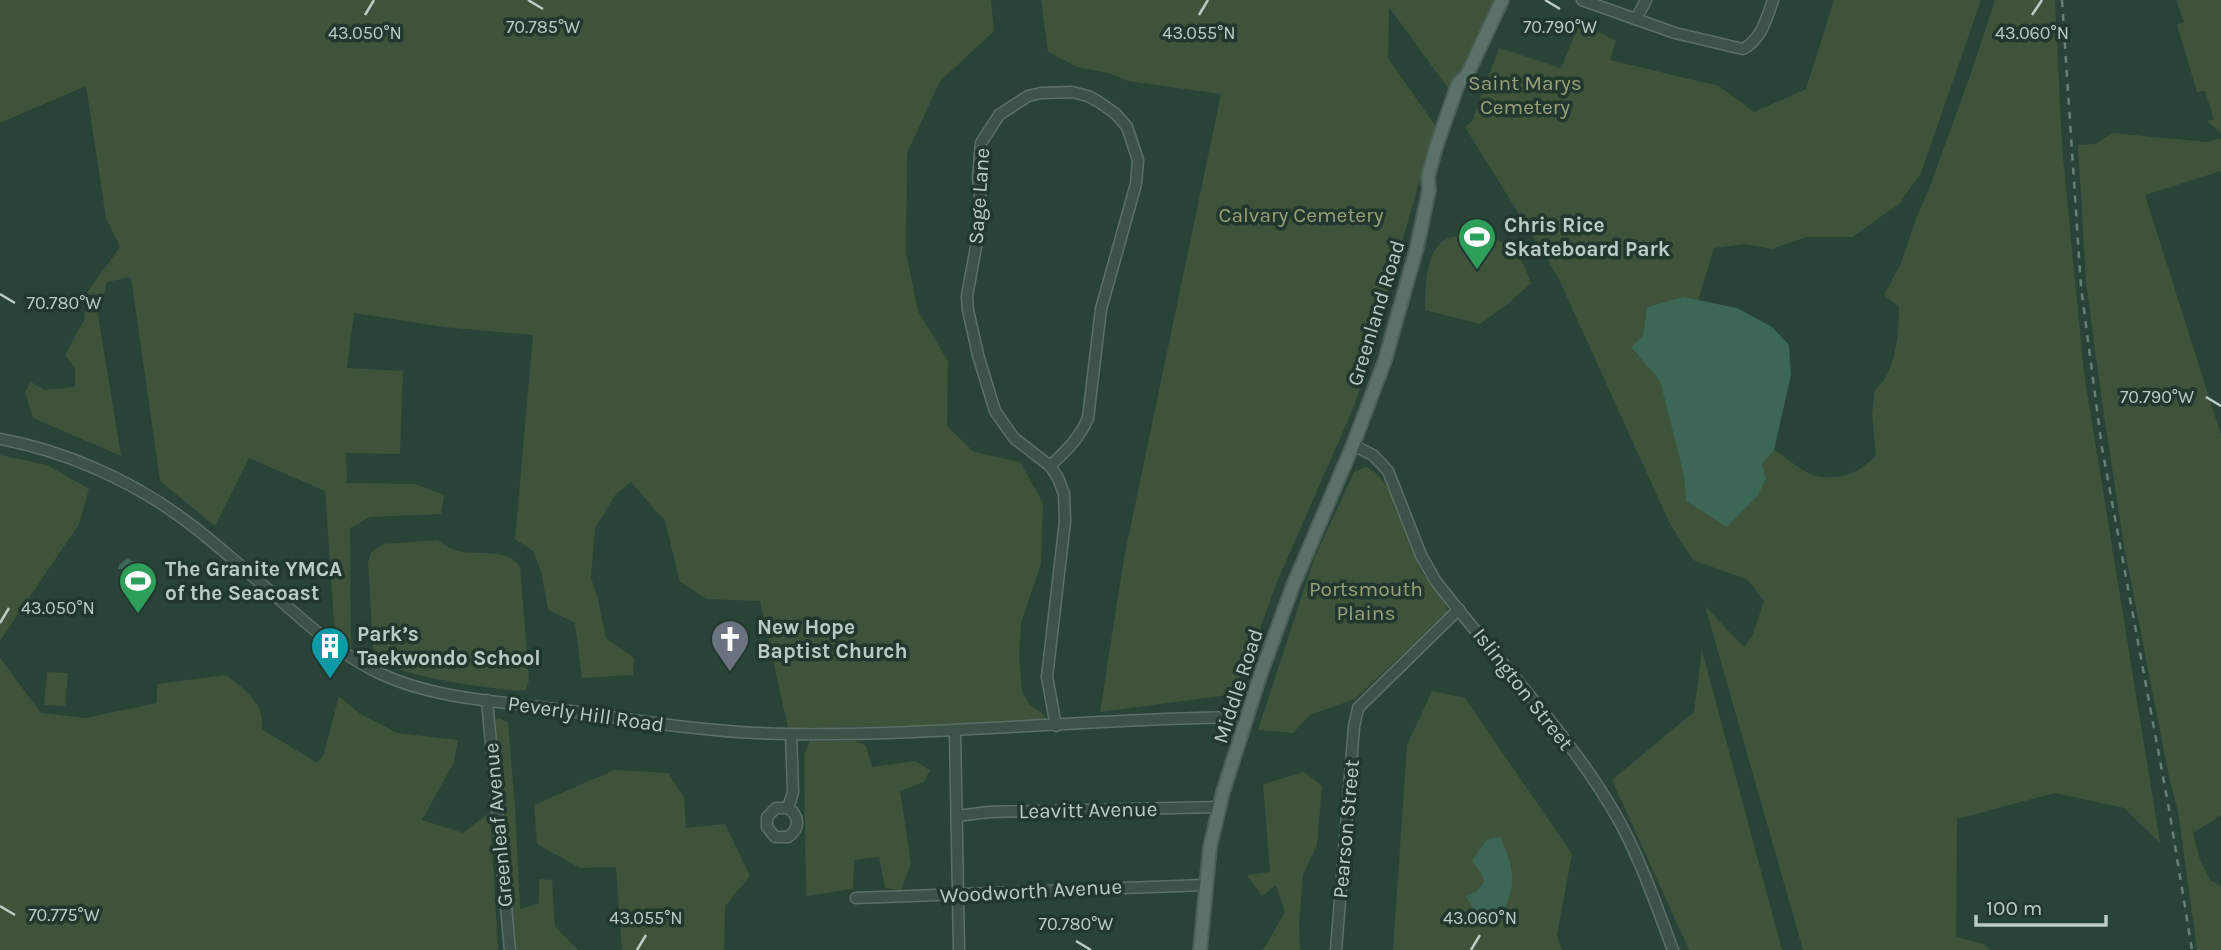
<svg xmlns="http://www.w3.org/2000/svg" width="2221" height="950" viewBox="0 0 2221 950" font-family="Karla,sans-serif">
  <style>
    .green { fill: #3e533a; fill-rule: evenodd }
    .water { fill: #3d6755 }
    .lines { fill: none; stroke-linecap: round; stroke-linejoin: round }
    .minor-casing { stroke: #5c7067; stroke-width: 13 }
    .major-casing { stroke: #4a5f55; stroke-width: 16 }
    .minor { stroke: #3d5249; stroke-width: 10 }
    .major { stroke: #5b7268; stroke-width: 12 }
    .rail { stroke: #678075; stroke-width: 2.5; stroke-dasharray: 7 7; stroke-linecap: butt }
    .ticks { fill: none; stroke: #bbccc5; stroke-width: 2.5 }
    .labels { text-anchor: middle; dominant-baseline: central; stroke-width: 7; stroke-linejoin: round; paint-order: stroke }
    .park-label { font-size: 21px; fill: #98a07a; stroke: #22382e }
    .street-label { font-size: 21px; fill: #bbccc5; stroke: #22382e }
    .poi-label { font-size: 21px; font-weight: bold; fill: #bbccc5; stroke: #22382e; text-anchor: start }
    .ticks-label { font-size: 18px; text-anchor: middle; fill: #bbccc5; stroke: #22382e; stroke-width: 7; stroke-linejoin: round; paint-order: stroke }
  </style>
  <rect width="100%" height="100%" fill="#294337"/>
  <!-- green -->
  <g class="green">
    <polygon points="0,0 991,0 994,31 940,81 907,153 906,252 918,311 948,361 947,426 974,452 1020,462 1043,503 1041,564 1021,623 1019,657 1022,691 1029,704 1044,715 1046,720 993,725 788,728 760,601 707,599 680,582 665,521 631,482 616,494 595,528 591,578 598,599 606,638 634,658 633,675 582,678 575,623 548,610 541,571 533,551 515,539 533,335 444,327 354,313 347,368 403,371 400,454 346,453 347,483 415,484 444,495 441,514 370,517 350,528 351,649 335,636 325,491 249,458 215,526 160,481 131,277 107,282 98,315 121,456 33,418 25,392 31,382 44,390 75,387 75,369 65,355 84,320 86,294 120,247 106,218 86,86 0,123"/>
    <polygon points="1041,0 1504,0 1455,98 1389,7 1388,58 1437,128 1435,135 1433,135 1355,404 1277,582 1236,694 1100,712 1124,558 1221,94 1128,81 1112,74 1077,67 1048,52"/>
    <path d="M1834 0H1981L1921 173 1899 204 1852 237H1807L1772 249 1745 244 1714 248 1698 301 1683 297 1647 307 1643 336 1631 347 1660 381 1684 476 1686 501 1762 464 1774 450C1784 456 1805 474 1816 476 1842 481 1858 473 1876 456L1872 414 1875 390C1896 373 1899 333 1899 307L1884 295 1901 263 1917 216 1929 189 1971 73 1995 0H2055L2062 146 2084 373 2160 843 2124 808 2055 793 1957 819 1956 937 1984 944 1990 950H1803L1705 606 1744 647 1753 634 1764 601 1748 580 1693 560 1669 522 1558 277 1465 127 1472 121 1499 48 1561 68 1580 22 1616 41 1610 60 1719 86 1754 112 1806 89Z"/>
    <polygon points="2176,0 2221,0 2221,133 2207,121 2214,119 2205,91 2197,92 2177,25 2184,22"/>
    <polygon points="2112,133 2207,142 2221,138 2221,171 2145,195 2221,435 2221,815 2193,833 2200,860 2210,880 2221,886 2221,950 2197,950 2178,811 2169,777 2124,546 2102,402 2086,282 2078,145 2095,144"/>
    <path d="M1469 236C1510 240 1516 244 1531 283L1508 304 1480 324 1425 310C1425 292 1425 247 1447 239 1453 236 1462 236 1469 236Z"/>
    <polygon points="0,455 47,465 89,489 79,524 0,641"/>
    <path d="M1366 467C1396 480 1407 541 1421 570 1429 585 1443 594 1448 611L1355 699 1310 715 1293 733 1258 730 1314 559 1354 472Z"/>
    <path d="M438 540C465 565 500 541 520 566L529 680 526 690 515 691C481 686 408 679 381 660 376 657 375 652 373 647L368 563 371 552 383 544Z"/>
    <polygon points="1702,650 1782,950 1689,950 1612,780 1694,712"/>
    <path d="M0 658 41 713 85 718 157 703V684L226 675C246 691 264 702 262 729L317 763 324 754 339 696 359 713 397 733 458 740 454 762 422 820 463 833 490 812 498 950H0Z"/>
    <polygon points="47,672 68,673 65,706 44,705"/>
    <path d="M1432 691 1465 698 1572 854 1557 935 1562 950H1393L1407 745ZM1481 873 1506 908 1467 896 1477 891 1484 882Z"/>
    <polygon points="498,718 508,722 515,806 520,909 539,903 539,879 552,880 555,926 578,950 515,950 492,724"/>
    <polygon points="810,741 856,741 866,746 872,767 915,761 930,770 924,782 900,791 911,864 901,890 885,888 879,857 854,860 853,889 806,896 804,754"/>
    <polygon points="614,770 668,773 684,797 686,828 725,824 750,876 725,906 724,950 622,950 616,867 580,868 537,844 534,805"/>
    <polygon points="1304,772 1322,786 1317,845 1303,875 1299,924 1300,950 1263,950 1285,912 1276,885 1262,896 1247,875 1270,872 1263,784"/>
  </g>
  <!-- water -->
  <g class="water">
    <polygon points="1683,297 1737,308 1772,327 1789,345 1791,375 1774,450 1762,464 1766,479 1758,495 1727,527 1686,501 1684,476 1660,381 1631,347 1643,336 1647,307"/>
    <polygon points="127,558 132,561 139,561 140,565 130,570 118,569 119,565"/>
    <path d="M1500 837C1517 875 1517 889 1495 926L1474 910 1466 896 1477 891 1484 882 1481 873 1472 861 1487 839Z"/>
  </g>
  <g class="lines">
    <defs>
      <g id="minor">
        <path d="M1582 0 1675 33 1743 49C1761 40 1767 18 1773 0"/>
        <polyline points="1636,19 1646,0"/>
        <path d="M0 439C64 451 129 479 182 518 211 539 237 563 264 586 300 617 337 654 381 674 435 699 498 701 556 709 633 720 710 733 788 734 941 736 1094 718 1247 717"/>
        <path d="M1353 445 1373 455 1388 471 1421 555 1435 580C1495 659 1567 730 1617 817 1641 860 1656 905 1673 950"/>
        <path d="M1050 466C1066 451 1079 439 1088 418L1101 309 1136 184 1138 160 1127 127 1116 114 1099 102 1088 96 1072 92 1041 93 1028 96 999 115 981 143 978 179 982 214 967 296 968 310 978 355 995 411 1014 438 1050 466 1058 478 1064 494 1065 521 1047 677 1056 726"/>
        <polyline points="487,700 510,950"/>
        <polyline points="955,731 959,950"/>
        <path d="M788 808H776L767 817V827L775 837H788C800 829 800 816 788 808L793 792 791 734"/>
        <polyline points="957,816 989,812 1219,807"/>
        <polyline points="856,898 1205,885"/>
        <polyline points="1336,950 1354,727 1358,708 1459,609"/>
      </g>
      <polyline id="major" points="1200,950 1210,847 1223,792 1260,676 1292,588 1353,445 1385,360 1417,247 1429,190 1428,177 1436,147 1458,84 1467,75 1502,0"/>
    </defs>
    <!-- minor casing -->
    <use href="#minor" class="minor-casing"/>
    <!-- major casing -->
    <use href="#major" class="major-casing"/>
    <!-- minor -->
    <use href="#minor" class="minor"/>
    <!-- major -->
    <use href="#major" class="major"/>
    <!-- rail -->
    <polyline class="rail" points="2062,0 2081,287 2102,448 2169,809 2192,950"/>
  </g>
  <!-- ticks -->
  <path class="ticks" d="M528 0 543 9M1545 0 1560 9M365 15 374 0M1199 15 1208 0M2032 15 2042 0M0 294 15 303M2206 397 2221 406M0 623 9 608M0 906 15 915M1076 941 1091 950M637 950 646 935M1471 950 1480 935"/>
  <!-- icons -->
  <defs>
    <symbol id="stadium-pin" viewBox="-11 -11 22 30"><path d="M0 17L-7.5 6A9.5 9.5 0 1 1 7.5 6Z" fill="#2e9e5b" stroke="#22382e"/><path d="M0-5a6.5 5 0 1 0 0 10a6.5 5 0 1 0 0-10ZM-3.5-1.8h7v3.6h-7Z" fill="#fff"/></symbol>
    <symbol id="church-pin" viewBox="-11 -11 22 30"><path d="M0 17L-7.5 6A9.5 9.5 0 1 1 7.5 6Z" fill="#6b7280" stroke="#22382e"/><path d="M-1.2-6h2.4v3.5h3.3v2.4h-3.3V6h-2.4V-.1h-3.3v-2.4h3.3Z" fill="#fff"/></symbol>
    <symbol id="building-pin" viewBox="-11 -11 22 30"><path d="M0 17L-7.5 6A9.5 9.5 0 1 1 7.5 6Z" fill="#0f9aa8" stroke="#22382e"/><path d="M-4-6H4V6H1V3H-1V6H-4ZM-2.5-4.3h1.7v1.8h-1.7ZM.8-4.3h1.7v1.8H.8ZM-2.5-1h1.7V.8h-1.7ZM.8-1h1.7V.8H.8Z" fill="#fff"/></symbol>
  </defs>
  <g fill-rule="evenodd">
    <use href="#stadium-pin" x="1455" y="215" width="44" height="60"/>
    <use href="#stadium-pin" x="116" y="559" width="44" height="60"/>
    <use href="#church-pin" x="708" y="617" width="44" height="60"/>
    <use href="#building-pin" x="308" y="624" width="44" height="60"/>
  </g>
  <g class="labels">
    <!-- park labels -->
    <g class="park-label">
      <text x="1525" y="83">Saint Marys<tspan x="1525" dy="24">Cemetery</tspan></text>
      <text x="1301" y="215">Calvary Cemetery</text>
      <text x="1366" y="589">Portsmouth<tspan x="1366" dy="24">Plains</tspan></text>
    </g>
    <!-- street labels -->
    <g class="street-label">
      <text transform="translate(979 196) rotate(-86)">Sage Lane</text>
      <text transform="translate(1376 313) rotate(-73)">Greenland Road</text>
      <text transform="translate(1238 686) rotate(-72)">Middle Road</text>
      <text transform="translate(1523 689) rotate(52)">Islington Street</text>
      <text transform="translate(586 714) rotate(8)">Peverly Hill Road</text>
      <text transform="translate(1088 810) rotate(-1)">Leavitt Avenue</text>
      <text transform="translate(498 825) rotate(-95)">Greenleaf Avenue</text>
      <text transform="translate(1346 829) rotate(-85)">Pearson Street</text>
      <text transform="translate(1031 891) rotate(-3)">Woodworth Avenue</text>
    </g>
    <!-- poi labels -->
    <g class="poi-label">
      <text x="1504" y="225">Chris Rice<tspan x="1504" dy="24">Skateboard Park</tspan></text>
      <text x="165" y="569">The Granite YMCA<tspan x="165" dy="24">of the Seacoast</tspan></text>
      <text x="757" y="627">New Hope<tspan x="757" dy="24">Baptist Church</tspan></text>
      <text x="357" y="634">Park’s<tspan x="357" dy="24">Taekwondo School</tspan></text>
    </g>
  </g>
  <g class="ticks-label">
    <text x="543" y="33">70.785°W</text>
    <text x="1560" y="33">70.790°W</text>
    <text x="365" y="39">43.050°N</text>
    <text x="1199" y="39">43.055°N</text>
    <text x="2032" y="39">43.060°N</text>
    <text x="64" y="309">70.780°W</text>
    <text x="2157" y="403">70.790°W</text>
    <text x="58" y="614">43.050°N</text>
    <text x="64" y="921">70.775°W</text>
    <text x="646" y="924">43.055°N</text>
    <text x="1480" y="924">43.060°N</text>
    <text x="1076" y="930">70.780°W</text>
  </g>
  <!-- scale -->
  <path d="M1976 915v10h130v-10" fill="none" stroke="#bbccc5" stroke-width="3.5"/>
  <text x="1986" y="915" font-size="21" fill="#bbccc5" stroke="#22382e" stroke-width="5" paint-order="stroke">100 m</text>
</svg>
